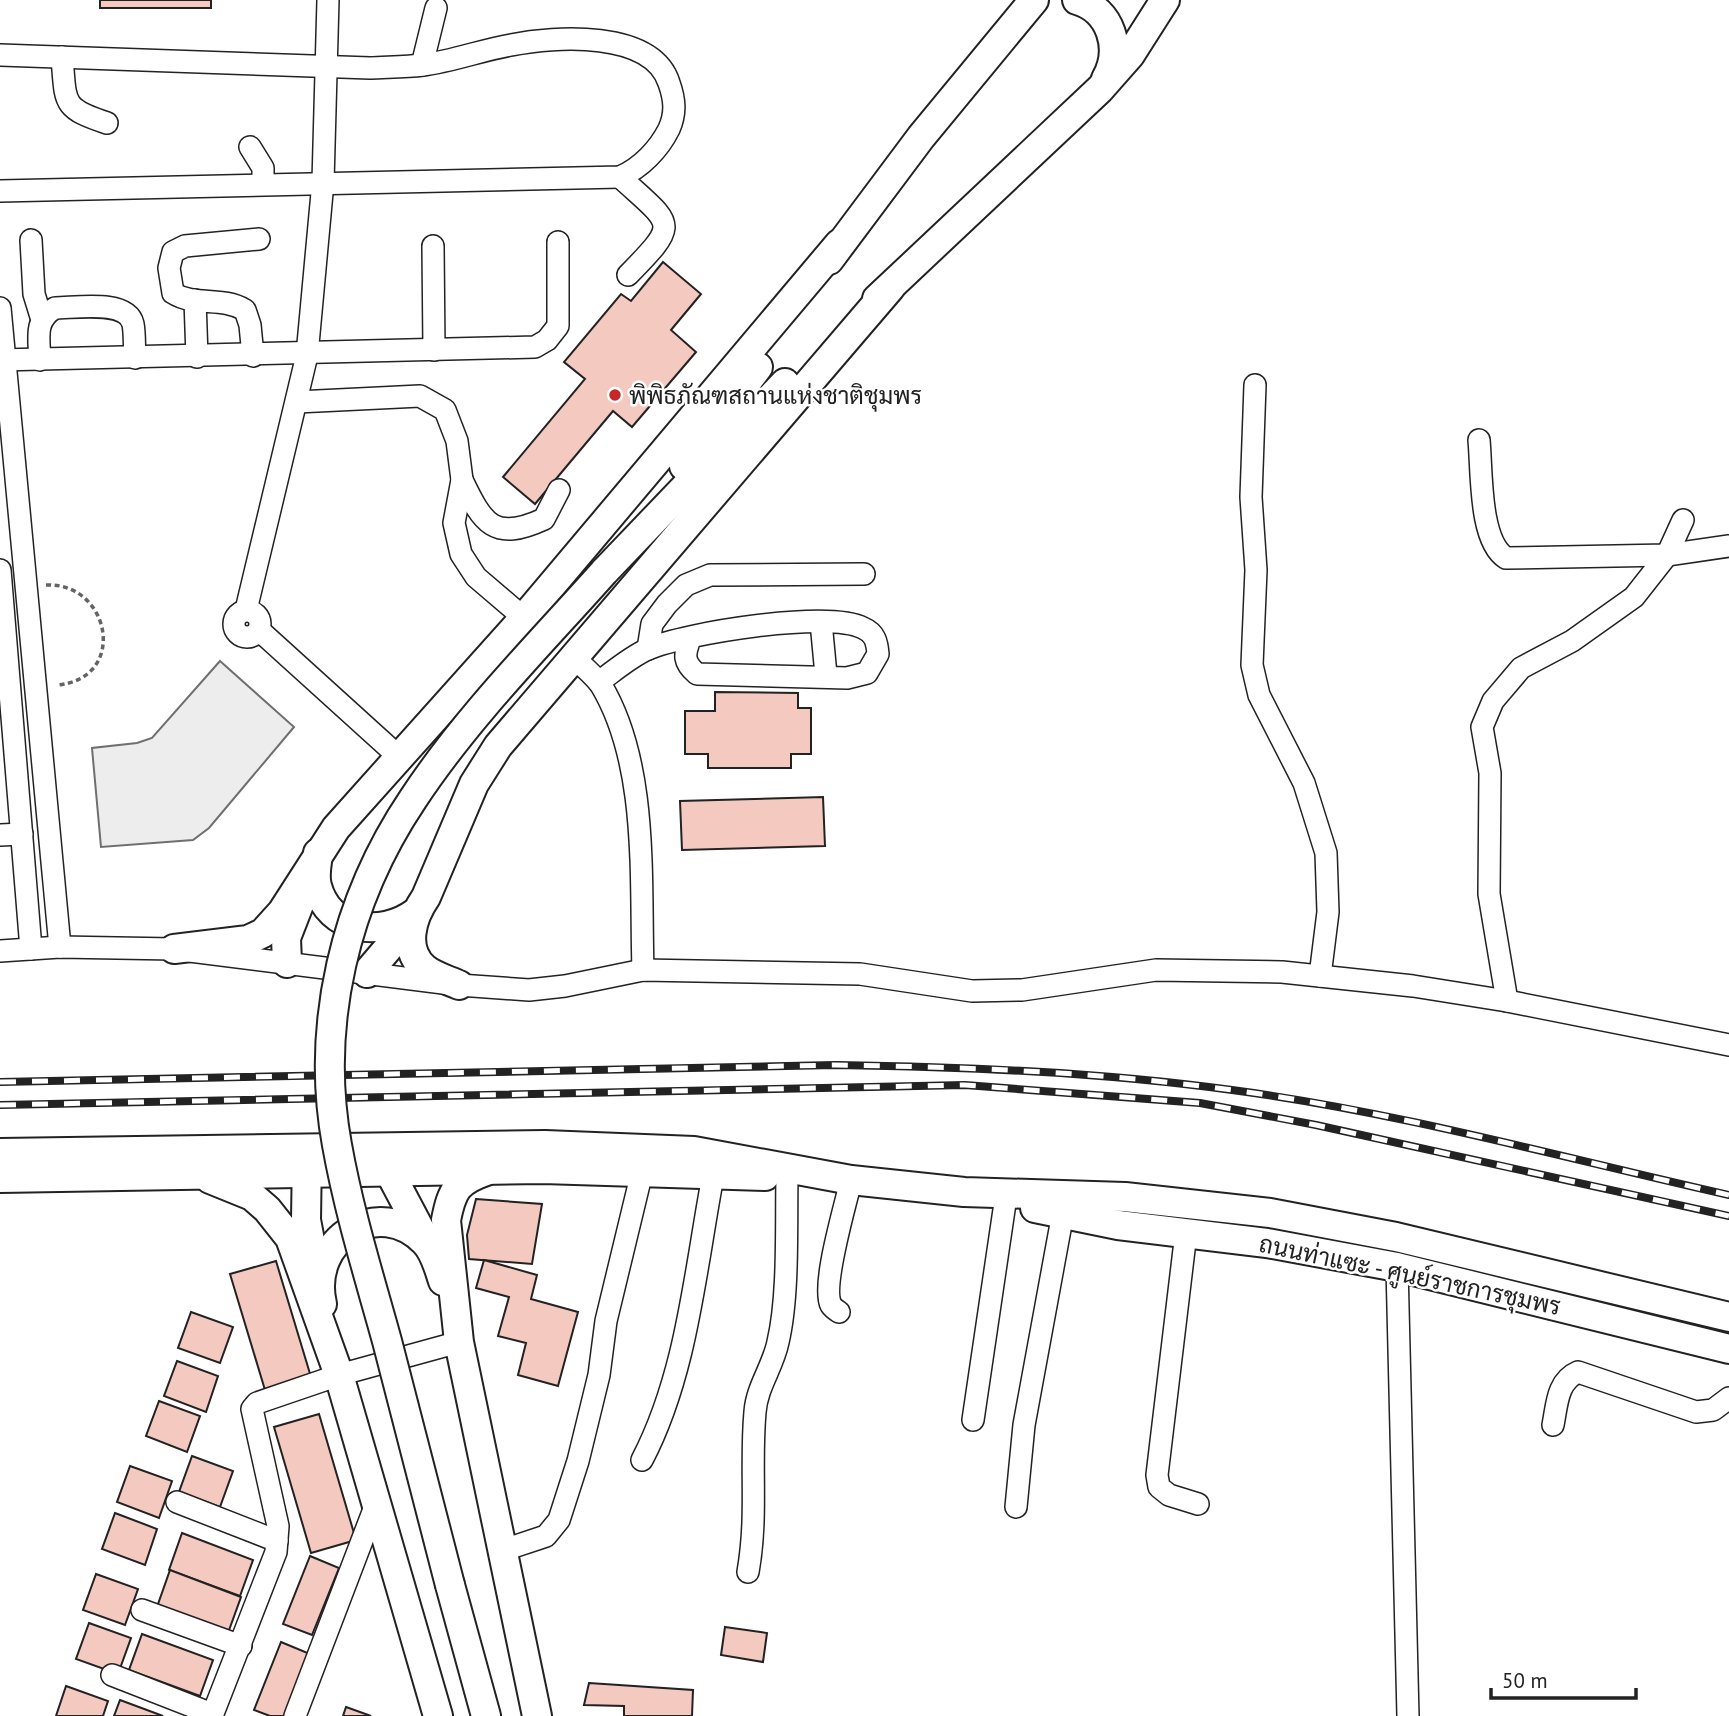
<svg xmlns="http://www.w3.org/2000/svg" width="1729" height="1716" viewBox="0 0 1729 1716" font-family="'PT Sans',Sarabun,sans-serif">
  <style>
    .parking { fill: #ededed; stroke: #6f6f6f; stroke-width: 2 }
    .building { fill: #f3c9c0; stroke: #222; stroke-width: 2 }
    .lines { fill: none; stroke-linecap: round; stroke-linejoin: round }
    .minor-casing { stroke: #222; stroke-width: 24 }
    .major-casing { stroke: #222; stroke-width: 32 }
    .path { stroke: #646464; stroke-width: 3.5; stroke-dasharray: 5 3.5; stroke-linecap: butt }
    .minor { stroke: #fff; stroke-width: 21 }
    .major { stroke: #fff; stroke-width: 28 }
    .rail-casing { stroke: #222; stroke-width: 8 }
    .rail { stroke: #fff; stroke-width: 5; stroke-dasharray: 16; stroke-linecap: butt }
    .major-bridge-casing { stroke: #222; stroke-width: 32; stroke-linecap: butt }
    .major-bridge { stroke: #fff; stroke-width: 28 }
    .poi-dot { fill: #c62828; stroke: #fff; stroke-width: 2.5 }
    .labels { text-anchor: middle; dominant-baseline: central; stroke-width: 5; stroke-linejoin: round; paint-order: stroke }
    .poi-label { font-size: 24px; fill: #222; stroke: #fff; text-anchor: start }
    .street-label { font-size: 24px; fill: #222; stroke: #fff }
  </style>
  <rect width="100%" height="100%" fill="#fff"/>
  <!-- parking -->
  <polygon class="parking" points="220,661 294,727 209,828 193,840 101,847 92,748 137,743 152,738"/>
  <!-- building -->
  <g class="building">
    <rect x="100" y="0" width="111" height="8"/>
    <polygon points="663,262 701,294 671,330 696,352 632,427 613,411 535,504 503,477 585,379 564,362 621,294 631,301"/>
    <polygon points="715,692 798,693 798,708 811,708 811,754 791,754 791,768 708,768 708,754 685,754 685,711 715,711"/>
    <polygon points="823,797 825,846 682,850 680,801"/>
    <polygon points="476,1199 542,1204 532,1264 469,1259 467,1235"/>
    <polygon points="484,1260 537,1275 531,1299 578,1312 558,1386 518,1375 526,1343 498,1336 509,1297 476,1288"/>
    <polygon points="276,1261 311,1377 265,1390 230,1274"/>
    <polygon points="191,1312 233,1327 220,1363 178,1348"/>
    <polygon points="177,1361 218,1376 206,1412 164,1396"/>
    <polygon points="159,1401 200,1416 187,1452 146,1436"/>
    <polygon points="319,1414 356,1540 311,1553 274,1427"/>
    <polygon points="192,1456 233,1471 220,1507 179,1492"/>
    <polygon points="130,1466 172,1481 159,1518 117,1502"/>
    <polygon points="115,1513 157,1529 145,1565 102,1549"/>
    <polygon points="182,1533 253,1560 240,1596 169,1570"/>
    <polygon points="310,1556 339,1568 312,1635 283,1624"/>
    <polygon points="170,1570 241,1597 228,1633 157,1607"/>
    <polygon points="96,1574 138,1589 125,1625 83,1610"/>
    <polygon points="89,1623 131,1638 118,1674 76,1659"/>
    <polygon points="725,1627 767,1633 763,1662 721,1655"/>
    <polygon points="142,1634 213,1660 200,1696 129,1670"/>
    <polygon points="281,1642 310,1654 285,1716 270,1716 254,1710"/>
    <polygon points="589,1683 693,1690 692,1716 624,1716 624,1706 584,1705"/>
    <polygon points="66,1686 108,1701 103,1716 56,1716"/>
    <polygon points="120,1700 163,1716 114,1716"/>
    <polygon points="346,1707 371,1716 343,1716"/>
  </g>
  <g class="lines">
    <defs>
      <g id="minor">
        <path d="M0 55 370 68C387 67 406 67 423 65 453 61 482 50 511 45 555 36 652 30 669 83 675 100 676 113 669 129 659 149 641 168 620 177L0 191"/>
        <path d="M62 57C66 103 61 108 107 123"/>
        <polyline points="422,65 436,8"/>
        <polyline points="250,147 263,168 263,184"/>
        <path d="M620 177C673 226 681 221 628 275"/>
        <polyline points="31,240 34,294 42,320"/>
        <polyline points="433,246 434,350"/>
        <polyline points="195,300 197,357"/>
        <polyline points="0,308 60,947"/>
        <path d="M253 356 250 325 245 310C221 296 195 307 173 293L169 268 173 252 185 246 259 239"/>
        <polyline points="0,360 535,347 547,340 558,326 558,242"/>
        <path d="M40 360C39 338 34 320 55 308 76 308 127 299 133 324 135 334 134 347 135 358"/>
        <polyline points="1255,385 1251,497 1256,570 1252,665 1259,695 1304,783 1326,853 1328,912 1320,976"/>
        <polyline points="297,402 420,396 445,410 457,441 462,480 454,523 461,554 476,577 524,618"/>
        <path d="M1479 440C1482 472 1479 541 1506 558L1667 555 1729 546"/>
        <path d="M462 480C483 524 494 542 544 519L559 490"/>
        <polyline points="0,570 31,949"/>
        <polyline points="246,610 307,355 323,182 328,0"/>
        <circle cx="247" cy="624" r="13"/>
        <polyline points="821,622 826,675"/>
        <polyline points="259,630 398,756"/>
        <polyline points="648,649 652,624 667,604 686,585 710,575 864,574"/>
        <path d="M575 658C583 667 594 675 601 685 649 765 640 879 643 970"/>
        <path d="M599 682C614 671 630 657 648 649 685 633 829 610 863 628 875 633 877 642 878 654L867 673 847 678 697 674C683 662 684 655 690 639"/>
        <polyline points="0,835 22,834"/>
        <polyline points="0,951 60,947 174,949 459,985 529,990 565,986 643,970 860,974 972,991 1022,990 1156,970 1282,972 1413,986 1507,1001 1729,1045"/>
        <polyline points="1507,1001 1489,894 1490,773 1482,727 1493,701 1521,668 1572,641 1634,597 1667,555 1683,520"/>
        <polyline points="1186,1233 1157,1475 1159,1487 1169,1495 1198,1504"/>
        <polyline points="1397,1267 1408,1716"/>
        <path d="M839 1312C836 1310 833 1308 831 1305 821 1285 846 1204 851 1180"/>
        <polyline points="973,1420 1005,1203"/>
        <path d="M1553 1425C1557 1405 1557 1381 1578 1372L1696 1412 1713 1410 1729 1398"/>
        <path d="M642 1460C687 1374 695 1271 713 1176"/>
        <polyline points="177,1502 277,1541"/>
        <polyline points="1016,1507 1024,1425 1063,1213"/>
        <polyline points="504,1550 546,1536 559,1520 578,1461 599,1375 606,1321 642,1172"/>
        <path d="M748 1572C758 1515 750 1467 755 1412 757 1386 773 1367 778 1342 789 1295 786 1226 787 1177"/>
        <polyline points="142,1610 241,1646"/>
        <polyline points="112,1675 212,1714"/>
        <polyline points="212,1716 276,1552 278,1526 252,1409 257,1403 339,1375 459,1342"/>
        <polyline points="295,1716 376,1504"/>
      </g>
      <g id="major">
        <path d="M1077 0C1111 10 1123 49 1106 79"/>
        <polyline points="829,260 921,137 1034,0"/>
        <polyline points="877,299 1100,89 1130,55 1165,0"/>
        <polyline points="684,466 758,367"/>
        <polyline points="604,572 785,383"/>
        <path d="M318 853C317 864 314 876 317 886 329 931 381 938 415 913"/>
        <polyline points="174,949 248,940 263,933 282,912 336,828 524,618 839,244"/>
        <polyline points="287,963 286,938 300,902"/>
        <polyline points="367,973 390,946 403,922"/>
        <path d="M459 985C448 980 433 976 424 968 402 949 412 917 426 897L474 784 498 746 890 288"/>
        <polyline points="0,1153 545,1145 694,1151 851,1180 964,1192 1125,1197 1270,1213 1396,1237 1729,1317"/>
        <polyline points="307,1154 306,1220 315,1267"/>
        <polyline points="386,1155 389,1171 426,1241"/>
        <path d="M486 1171C457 1181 452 1190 446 1220L459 1342 537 1716"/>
        <polyline points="0,1178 543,1169 765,1176"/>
        <polyline points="210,1179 252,1196 267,1209 290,1238 339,1375 438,1716"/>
        <polyline points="1035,1208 1118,1225 1267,1243 1397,1267 1729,1349"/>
        <path d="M322 1304C307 1239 379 1194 425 1242 435 1252 439 1269 443 1281"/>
        <polyline points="450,1585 486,1716"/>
      </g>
    </defs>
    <!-- minor casing -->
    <use href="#minor" class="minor-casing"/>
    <!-- major casing -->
    <use href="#major" class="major-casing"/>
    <!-- path -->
    <path class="path" d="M46 585C111 582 129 680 56 685"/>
    <!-- minor -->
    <use href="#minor" class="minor"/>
    <!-- major -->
    <use href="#major" class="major"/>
    <defs>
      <g id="rail">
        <path d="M0 1082 836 1065C968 1067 1100 1072 1232 1090 1399 1112 1564 1158 1729 1195"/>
        <polyline points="0,1105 965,1085 1200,1103 1316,1125 1729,1216"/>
      </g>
    </defs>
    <!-- rail casing -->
    <use href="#rail" class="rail-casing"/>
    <!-- rail -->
    <use href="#rail" class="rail"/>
    <defs>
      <path id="major-bridge" d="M450 1585C429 1503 408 1422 387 1341 369 1276 349 1212 337 1145 315 1025 345 900 413 799 467 717 539 645 604 572"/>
    </defs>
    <!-- major-bridge casing -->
    <use href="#major-bridge" class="major-bridge-casing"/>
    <!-- major-bridge -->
    <use href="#major-bridge" class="major-bridge"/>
  </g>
  <!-- markers -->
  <circle class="poi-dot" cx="615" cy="395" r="7"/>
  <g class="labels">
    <!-- poi labels -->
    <g class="poi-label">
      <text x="629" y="395">พิพิธภัณฑสถานแห่งชาติชุมพร</text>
    </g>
    <!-- street labels -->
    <g class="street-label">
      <text transform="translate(1410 1275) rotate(12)">ถนนท่าแซะ - ศูนย์ราชการชุมพร</text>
    </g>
  </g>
  <!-- scale -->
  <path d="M1491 1688v10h145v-10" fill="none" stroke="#222222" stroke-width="3.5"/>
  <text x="1502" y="1688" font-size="21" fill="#222222" stroke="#ffffff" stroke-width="5" paint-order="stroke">50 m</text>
</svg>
